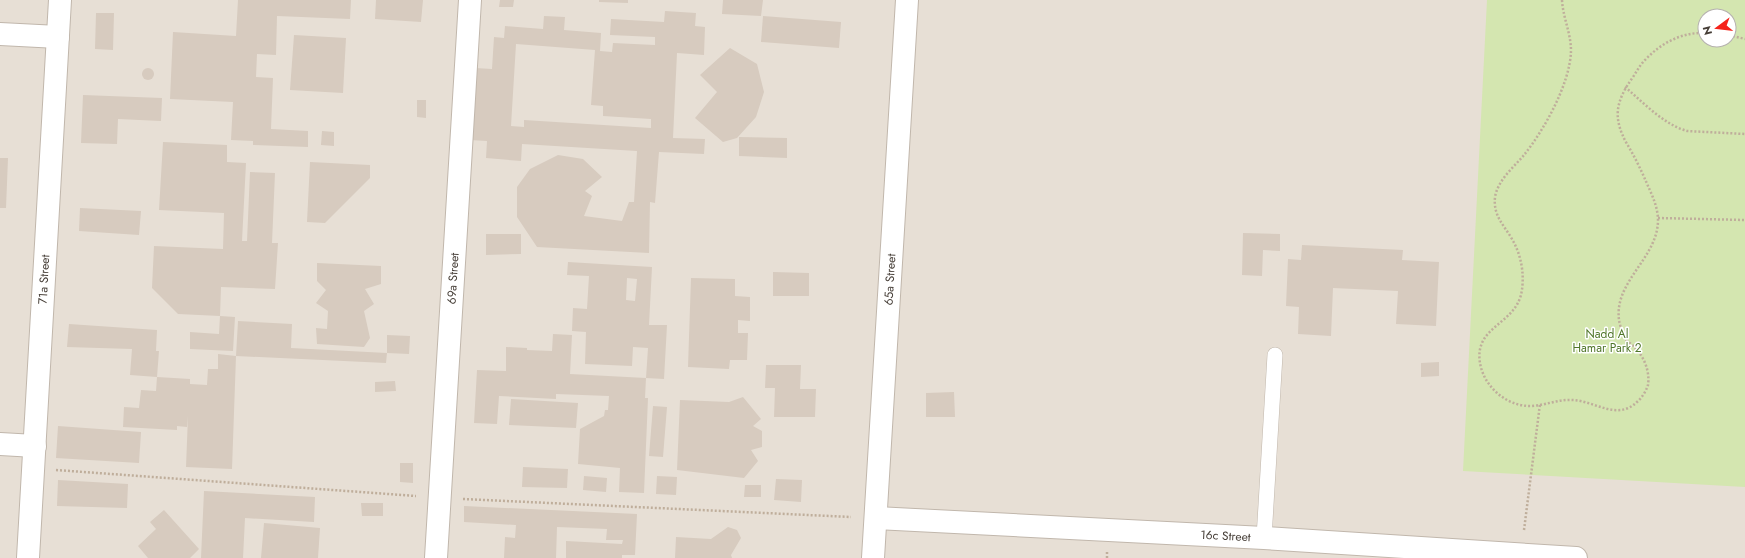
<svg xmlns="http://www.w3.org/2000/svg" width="1745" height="558" viewBox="0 0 1745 558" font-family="Jost,sans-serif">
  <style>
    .residential { fill: #e7dfd5; fill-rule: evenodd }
    .green { fill: #d4e6b0; fill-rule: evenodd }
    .building { fill: #d7cbbf; fill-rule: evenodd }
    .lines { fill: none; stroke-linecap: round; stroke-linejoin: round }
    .lane-casing { stroke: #c1b7ac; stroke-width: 16 }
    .street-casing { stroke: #c1b7ac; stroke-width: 24 }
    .path { stroke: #bfae9b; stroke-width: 2.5; stroke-dasharray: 2 2; stroke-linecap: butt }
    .lane { stroke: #fff; stroke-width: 15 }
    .street { stroke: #fff; stroke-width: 22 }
    .labels { text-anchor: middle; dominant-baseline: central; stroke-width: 3; stroke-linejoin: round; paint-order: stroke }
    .street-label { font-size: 12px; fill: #453d36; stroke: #fff }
    .park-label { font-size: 12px; fill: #50762a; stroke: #fff }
  </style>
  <rect width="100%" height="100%" fill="#f3eee6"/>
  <!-- residential -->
  <path class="residential" d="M0 0H1745V558H0ZM1705 16H1729V40H1705Z"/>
  <!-- green -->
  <path class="green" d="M1487 0H1745V487L1463 471ZM1705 16H1729V40H1705Z"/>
  <!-- building -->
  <g class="building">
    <polygon points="238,0 351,0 350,19 277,16 276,55 257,54 256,77 273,78 271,129 308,131 308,147 253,145 253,141 231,140 233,102 170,99 173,32 236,36"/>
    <polygon points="376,0 423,0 421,22 375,19"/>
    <polygon points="500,0 514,0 513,7 499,7"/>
    <polygon points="599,0 628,0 628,3 599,2"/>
    <polygon points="723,0 763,0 761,16 722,14"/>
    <path d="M665 11 696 13 695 26 705 27 704 55 677 53 673 138 705 139 704 154 659 152 655 203 650 202 649 253 537 247 517 217V187L530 169 558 155 583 159 602 177 585 191 592 196 584 216 622 221 629 202H634L637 151 522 144 521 161 486 158 487 141 470 140 475 68 492 69 494 37 504 38 505 26 543 29 544 16 565 17 564 30 601 33 600 51 612 52 613 43 655 45V37L610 35 611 19 664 22ZM516 44 595 50 591 105 603 106V116L651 119V128L524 120V127L511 126Z"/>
    <polygon points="96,13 114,13 113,50 95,49"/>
    <polygon points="763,16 841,22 839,48 761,42"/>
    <polygon points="294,35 346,38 343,93 290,90"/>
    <polygon points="730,48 757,64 764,92 756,117 737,138 723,142 695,118 717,92 700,75"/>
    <circle cx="148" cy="74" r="6"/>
    <polygon points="83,95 162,98 161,121 118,119 117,144 81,143"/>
    <polygon points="417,100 426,100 426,118 417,117"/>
    <polygon points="322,131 334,132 334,146 321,145"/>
    <polygon points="739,137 787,138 787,158 739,156"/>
    <polygon points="163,142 227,145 227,162 246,163 242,241 247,241 250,172 275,173 272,243 278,243 275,289 221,287 220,316 178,314 152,288 154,246 223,249 224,213 159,210"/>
    <polygon points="0,158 8,158 6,208 0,208"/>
    <polygon points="310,162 370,165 370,178 325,223 307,222"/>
    <polygon points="80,208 141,211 139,235 79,231"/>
    <polygon points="1243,233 1280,234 1280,251 1263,250 1262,276 1242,275"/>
    <polygon points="486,234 521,234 521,254 486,255"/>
    <polygon points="1302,245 1403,250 1402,260 1439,262 1436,326 1396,324 1398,291 1333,288 1331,336 1298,334 1299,307 1286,306 1288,259 1301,260"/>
    <path d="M568 262 652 267 649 325H667L664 379 646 378 648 348 633 347 632 366 585 364 586 332 572 331 573 308 587 309 589 276 567 275ZM627 278 637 279 635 301 626 300Z"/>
    <polygon points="317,263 381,266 381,284 365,289 374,304 364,311 370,338 364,347 317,344 316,328 327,329 328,311 316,303 326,290 317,281"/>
    <polygon points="773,272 809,273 809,296 773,296"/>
    <polygon points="691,278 735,279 735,296 750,297 750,321 738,320 738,333 748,333 747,360 730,360 729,369 688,367"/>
    <polygon points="220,316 235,317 233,351 190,349 190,332 219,334"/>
    <polygon points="238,321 292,324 291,348 387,353 386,363 236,356"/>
    <polygon points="69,324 157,330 156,351 159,351 157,377 190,379 190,384 207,385 208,369 218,369 218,354 236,356 232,469 186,467 188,416 187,427 177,426 177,430 123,427 124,407 139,408 141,390 156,391 157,377 130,375 132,349 67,347"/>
    <polygon points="553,334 572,335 570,374 646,378 645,398 648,398 644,493 619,492 620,468 578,464 580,429 604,416 605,410 608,410 609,396 556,394 556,399 499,396 497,424 474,423 477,370 506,371 506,347 527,348 527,350 552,351"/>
    <polygon points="387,335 410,336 409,354 387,353"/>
    <polygon points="1439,362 1439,376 1421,377 1421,363"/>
    <polygon points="766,365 801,365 800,389 816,389 815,417 774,417 775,388 765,388"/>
    <polygon points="395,381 396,391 375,392 375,382"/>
    <polygon points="954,392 955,417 926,417 926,393"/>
    <polygon points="743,397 761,419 753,426 762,431 762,447 751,450 758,461 744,478 677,470 680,400 729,402"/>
    <polygon points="511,399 578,403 576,428 509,425"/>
    <polygon points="653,406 667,407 663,457 649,456"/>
    <polygon points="58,426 141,432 139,463 56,458"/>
    <polygon points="400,463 413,463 413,483 400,482"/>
    <polygon points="523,467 568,469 567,488 522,487"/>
    <polygon points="584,476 607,478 606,492 583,490"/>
    <polygon points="657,476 677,477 676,495 656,494"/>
    <polygon points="776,479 802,480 801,502 774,500"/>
    <polygon points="58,480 128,484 127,508 57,506"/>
    <polygon points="745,485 761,485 761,497 744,497"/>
    <polygon points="204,491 315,497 314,522 245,518 243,558 201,558"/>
    <polygon points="361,503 383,503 383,516 362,516"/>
    <polygon points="464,506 637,514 635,555 622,555 622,558 566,558 566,541 622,544 623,540 606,540 607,529 557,527 556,558 504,558 505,537 515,538 516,525 464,522"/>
    <polygon points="164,510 199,549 190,558 148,558 138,546 156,529 150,522"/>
    <polygon points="264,523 320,528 318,558 261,558"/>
    <polygon points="728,527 737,530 741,538 731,555 732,558 675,558 676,537 711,539"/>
  </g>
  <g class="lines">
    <defs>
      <polyline id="lane" points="1264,538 1275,355"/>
      <g id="street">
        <polyline points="0,34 58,37"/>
        <polyline points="0,444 35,446"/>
        <path id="s1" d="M876 518 1264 538 1576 558"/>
        <path id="s2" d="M28 558 60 0"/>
        <path id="s3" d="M436 558 470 0"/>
        <path id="s4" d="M873 558 907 0"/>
      </g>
    </defs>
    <!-- lane casing -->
    <use href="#lane" class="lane-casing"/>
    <!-- street casing -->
    <use href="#street" class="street-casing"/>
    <!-- path -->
    <g class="path">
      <path d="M1562 0C1563 18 1571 33 1571 51 1570 84 1544 130 1524 155 1513 168 1498 180 1495 197 1493 216 1504 225 1512 239 1522 256 1525 277 1521 295 1513 325 1474 327 1480 363 1484 387 1507 407 1532 406 1546 405 1559 399 1573 400 1595 401 1617 421 1637 402 1642 398 1646 391 1648 385 1650 371 1644 356 1634 347 1633 345 1627 341 1626 340 1623 335 1620 326 1619 320 1614 281 1657 259 1658 221 1658 208 1653 197 1648 186 1642 172 1635 157 1627 144 1612 117 1616 101 1633 77 1637 71 1640 65 1645 60 1661 43 1682 32 1705 33"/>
      <polyline points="1729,35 1745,39"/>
      <path d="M1625 87C1644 103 1663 124 1687 131L1745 134"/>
      <polyline points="1658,218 1745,220"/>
      <polyline points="56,470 416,496"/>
      <polyline points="463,499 851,517"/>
      <polyline points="1524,530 1540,404"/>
      <polyline points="1107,558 1107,552"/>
    </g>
    <!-- lane -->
    <use href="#lane" class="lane"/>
    <!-- street -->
    <use href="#street" class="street"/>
  </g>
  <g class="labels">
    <!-- street labels -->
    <g class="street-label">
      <text stroke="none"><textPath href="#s2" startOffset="279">71a Street</textPath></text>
      <text stroke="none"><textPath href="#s3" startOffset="280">69a Street</textPath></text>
      <text stroke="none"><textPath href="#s4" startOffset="279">65a Street</textPath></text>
      <text stroke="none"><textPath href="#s1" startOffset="350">16c Street</textPath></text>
    </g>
    <!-- park labels -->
    <g class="park-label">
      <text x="1607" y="334">Nadd Al<tspan x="1607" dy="14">Hamar Park 2</tspan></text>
    </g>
  </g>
  <!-- north arrow -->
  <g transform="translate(1717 28) rotate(255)"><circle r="19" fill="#ffffff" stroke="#b5b1af"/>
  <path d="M0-3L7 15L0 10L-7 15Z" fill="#f5231b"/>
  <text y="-6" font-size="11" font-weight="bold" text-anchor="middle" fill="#453d36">N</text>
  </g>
</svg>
